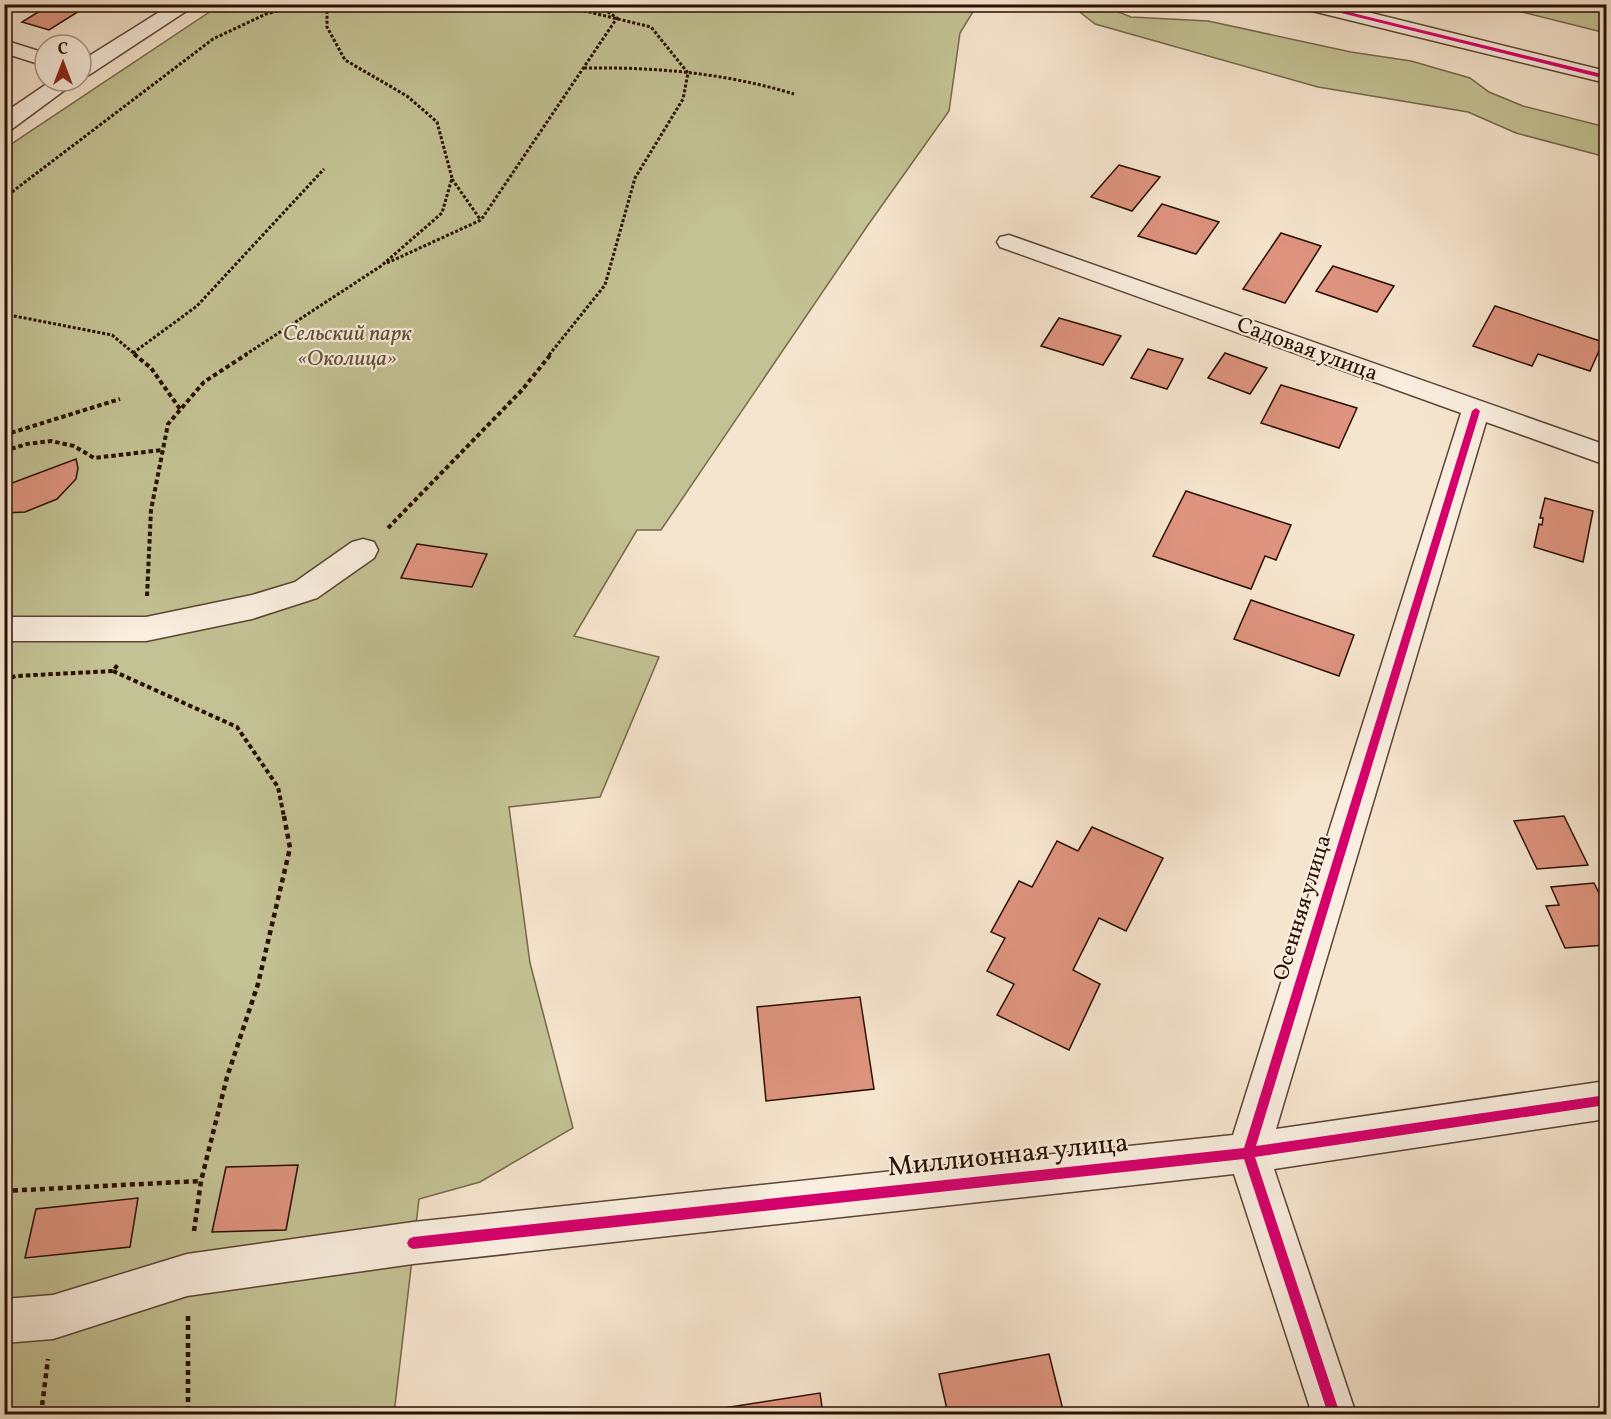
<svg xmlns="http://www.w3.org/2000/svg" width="1611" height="1419" viewBox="0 0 1611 1419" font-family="Vollkorn,serif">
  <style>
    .green { fill: #c3c294; stroke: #76684a; stroke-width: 1.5 }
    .building { fill: #df947f; stroke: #290f01; stroke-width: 1.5 }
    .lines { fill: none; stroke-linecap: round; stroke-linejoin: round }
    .minor-casing { stroke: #5c4434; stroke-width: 3 }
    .path-far2 { stroke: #290f01; stroke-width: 3; stroke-dasharray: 3 2; stroke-linecap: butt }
    .path-far1 { stroke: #290f01; stroke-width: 4; stroke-dasharray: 4.5 3; stroke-linecap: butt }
    .path { stroke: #290f01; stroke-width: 4.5; stroke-dasharray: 5 4; stroke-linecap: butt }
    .minor { fill: #f9eedf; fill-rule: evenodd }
    .cycleway-casing { stroke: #f9eedf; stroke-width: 4 }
    .cycleway { fill: #d6006c; fill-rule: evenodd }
    .labels { text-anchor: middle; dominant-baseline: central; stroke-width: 4.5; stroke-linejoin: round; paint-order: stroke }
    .park-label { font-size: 22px; font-style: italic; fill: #5f4e34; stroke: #f9eedf }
    .street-label { font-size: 22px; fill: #290f01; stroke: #f9eedf }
    .near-street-label { font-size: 27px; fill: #290f01; stroke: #f9eedf }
  </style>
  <rect width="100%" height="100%" fill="#f6e5ce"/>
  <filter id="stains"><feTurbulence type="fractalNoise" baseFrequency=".00333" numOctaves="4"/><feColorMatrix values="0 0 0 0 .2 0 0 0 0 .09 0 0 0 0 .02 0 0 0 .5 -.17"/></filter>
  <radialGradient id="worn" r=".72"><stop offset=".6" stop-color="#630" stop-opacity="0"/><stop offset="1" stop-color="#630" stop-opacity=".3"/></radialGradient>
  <!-- green -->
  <g class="green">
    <polygon points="220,5 977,5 960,33 949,111 868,225 661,530 637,530 574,636 659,657 600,797 509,807 530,963 573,1128 480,1182 419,1199 394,1414 5,1414 4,149"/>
    <polygon points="1083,5 1101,5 1131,17 1208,21 1351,52 1411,61 1470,78 1489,92 1523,106 1606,127 1606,157 1516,133 1468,112 1318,87 1095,24 1081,13"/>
    <polygon points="1500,5 1606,5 1606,33 1506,8"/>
  </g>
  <!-- building -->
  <g class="building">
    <polygon points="51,4 84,8 49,30 22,22"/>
    <polygon points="1119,165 1160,177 1132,211 1091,197"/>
    <polygon points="1162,204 1219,222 1196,254 1138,236"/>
    <polygon points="1281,233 1321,246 1285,303 1243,289"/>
    <polygon points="1333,266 1394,286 1377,312 1316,291"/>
    <polygon points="1495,306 1603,342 1590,371 1538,354 1532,366 1473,346"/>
    <polygon points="1059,318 1121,336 1103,365 1041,346"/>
    <polygon points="1148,349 1183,359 1167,389 1131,378"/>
    <polygon points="1225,353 1267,368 1250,394 1208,378"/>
    <polygon points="1281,385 1357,408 1339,448 1261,423"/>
    <polygon points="76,459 78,468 76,479 57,499 25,512 4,513 4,486"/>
    <polygon points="1186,491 1291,525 1276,560 1265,556 1251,589 1153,556"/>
    <polygon points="1545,498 1593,511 1583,562 1534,547 1539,524 1542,525 1543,518 1540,518"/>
    <polygon points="417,544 487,554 472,587 401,578"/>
    <polygon points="1251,600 1354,635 1339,676 1234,639"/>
    <polygon points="1564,816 1588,865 1537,869 1514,821"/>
    <polygon points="1092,827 1163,858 1126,931 1099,918 1073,970 1100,984 1069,1050 997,1015 1014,984 987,971 1005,938 991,932 1019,881 1032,887 1057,841 1078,851"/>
    <polygon points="1594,883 1603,901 1606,901 1606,945 1565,948 1546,906 1559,905 1551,887"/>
    <polygon points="860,997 874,1089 766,1101 757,1007"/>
    <polygon points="298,1165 286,1230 212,1232 226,1167"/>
    <polygon points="138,1198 130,1247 25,1258 36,1209"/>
    <polygon points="1049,1354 1064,1414 948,1414 939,1374"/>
    <polygon points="820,1393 823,1414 698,1414 697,1412"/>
  </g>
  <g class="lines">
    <defs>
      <g id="minor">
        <polygon points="172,4 197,4 89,75 81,77 81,61"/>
        <polygon points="1297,4 1335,4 1606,71 1606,83 1300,8"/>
        <polygon points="4,40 45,53 45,66 4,53"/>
        <polygon points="51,81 77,81 12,129 4,131 4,113"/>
        <polygon points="1009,235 1606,445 1606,465 1486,422 1276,1129 1606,1081 1606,1119 1274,1169 1356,1414 1312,1414 1234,1174 413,1264 187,1296 53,1339 4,1343 4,1299 53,1295 187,1254 413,1222 1233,1135 1461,413 1000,247 997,242 1000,237"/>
        <polygon points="363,539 374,542 378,550 374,558 317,598 252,619 146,641 4,641 4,617 146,617 252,595 295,582 352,542"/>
      </g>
    </defs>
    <!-- minor casing -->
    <use href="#minor" class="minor-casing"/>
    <!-- path-far2 -->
    <g class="path-far2">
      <path d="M584 68C656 67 725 73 794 94"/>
      <polyline points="452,179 480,219"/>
      <polyline points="4,198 213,39 266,14 302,4"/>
      <polyline points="387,263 481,220 617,18 596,4"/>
      <polyline points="4,314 112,335 136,355"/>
      <polyline points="133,353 197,306 324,169"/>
      <polyline points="245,355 381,266 442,213 452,178 437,122 407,96 345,60 327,27 327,4"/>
      <polyline points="549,355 605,285 635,178 683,99 688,73 651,27 556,4"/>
    </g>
    <!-- path-far1 -->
    <g class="path-far1">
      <polyline points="134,354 151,368 180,409"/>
      <polyline points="4,435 120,399"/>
      <polyline points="4,451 27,444 51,441 74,446 94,458 162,450"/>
      <polyline points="388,528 522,390 551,354"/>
      <polyline points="147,596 151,510 168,424 204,382 247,354"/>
      <polyline points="113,671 237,727 278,787 284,817"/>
      <polyline points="4,680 16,676 113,671 119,663"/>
    </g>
    <!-- path -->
    <g class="path">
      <polyline points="4,1191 201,1181"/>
      <polyline points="194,1231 201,1181 227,1077 258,984 290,848 284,816"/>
      <polyline points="188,1316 188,1414"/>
      <polyline points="41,1414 48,1359"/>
    </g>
    <!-- minor -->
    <use href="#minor" class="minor"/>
    <defs>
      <g id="cycleway">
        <polygon points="1305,4 1316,4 1606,75 1606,79"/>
        <polygon points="1476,408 1480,411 1256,1146 1606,1095 1606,1105 1255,1157 1340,1414 1328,1414 1244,1159 413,1249 409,1247 407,1243 409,1239 413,1237 1244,1148 1472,411"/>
      </g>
    </defs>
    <!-- cycleway casing -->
    <use href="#cycleway" class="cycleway-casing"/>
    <!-- cycleway -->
    <use href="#cycleway" class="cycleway"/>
  </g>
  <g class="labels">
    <!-- park labels -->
    <g class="park-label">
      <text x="347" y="334">Сельский парк<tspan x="347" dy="25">«Околица»</tspan></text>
    </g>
    <!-- street labels -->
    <g class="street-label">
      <text transform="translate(1307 350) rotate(20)">Садовая улица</text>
      <text transform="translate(1303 908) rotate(-73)">Осенняя улица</text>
    </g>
    <!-- near-street labels -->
    <g class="near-street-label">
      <text transform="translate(1008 1156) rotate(-6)">Миллионная улица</text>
    </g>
  </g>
  <!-- margin -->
  <rect width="1611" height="1419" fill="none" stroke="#f6e5ce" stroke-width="24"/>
  <rect x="6" y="6" width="1599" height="1407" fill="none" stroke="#290f01" stroke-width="3"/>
  <rect x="12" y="12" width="1587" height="1395" fill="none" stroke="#290f01" stroke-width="1.5"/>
  <!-- north arrow -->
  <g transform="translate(63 63)"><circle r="28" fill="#f9eedf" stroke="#a69586" stroke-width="1.5"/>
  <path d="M0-4.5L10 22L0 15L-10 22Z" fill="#8f2418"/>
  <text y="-9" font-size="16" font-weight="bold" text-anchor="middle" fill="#290f01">С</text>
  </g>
  <rect width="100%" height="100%" filter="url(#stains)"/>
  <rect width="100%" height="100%" fill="url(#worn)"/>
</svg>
